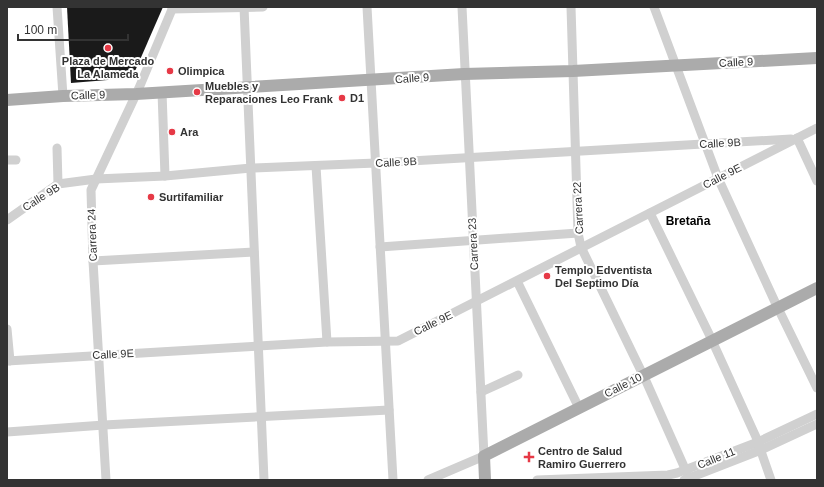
<svg xmlns="http://www.w3.org/2000/svg" width="824" height="487" viewBox="0 0 824 487" font-family="Helvetica,sans-serif">
  <style>
    .building { fill: #1a1a1a }
    .lines { fill: none; stroke-linecap: round; stroke-linejoin: round }
    .minor { stroke: #d0d0d0; stroke-width: 9 }
    .major { stroke: #ababab; stroke-width: 12 }
    .poi-dot { fill: #e63946; stroke: #fff; stroke-width: 1.5 }
    .labels { text-anchor: middle; dominant-baseline: central; stroke-width: 4; stroke-linejoin: round; paint-order: stroke }
    .poi-label { font-size: 11px; font-weight: bold; fill: #333; stroke: #fff; text-anchor: start }
    .street-label { font-size: 11px; fill: #333; stroke: #fff }
    .neighbourhood-label { font-size: 12px; font-weight: bold; fill: #000; stroke: #fff }
  </style>
  <rect width="100%" height="100%" fill="#fff"/>
  <!-- building -->
  <polygon class="building" points="67,7 163,7 132,78 71,83"/>
  <g class="lines">
    <!-- minor -->
    <g class="minor">
      <polyline points="57,7 63,96"/>
      <polyline points="244,7 264,480"/>
      <polyline points="367,7 393,480"/>
      <polyline points="571,7 578,233 581,247 646,381 690,480"/>
      <polyline points="654,7 718,178 775,302 817,388"/>
      <polyline points="172,9 263,7"/>
      <polyline points="162,92 165,176"/>
      <polyline points="797,138 817,181"/>
      <polyline points="57,148 58,184"/>
      <polyline points="7,160 16,160"/>
      <polyline points="316,166 327,342"/>
      <polyline points="650,213 710,336 756,437 771,480"/>
      <polyline points="7,220 58,184 96,179 165,176 251,168 376,163 791,139"/>
      <polyline points="380,247 578,233"/>
      <polyline points="93,261 254,252"/>
      <polyline points="517,281 579,408"/>
      <polyline points="7,329 10,361"/>
      <polyline points="7,361 327,342 398,341 817,128"/>
      <polyline points="481,392 518,375"/>
      <polyline points="7,432 104,425 389,410"/>
      <polyline points="106,480 93,261 91,190 139,88 173,7"/>
      <polyline points="428,480 484,456 462,7"/>
      <polyline points="537,480 668,475 677,473 758,442 817,414"/>
      <polyline points="684,480 761,450 817,424"/>
    </g>
    <!-- major -->
    <g class="major">
      <polyline points="7,100 63,96 136,94 464,74 573,71 817,58"/>
      <polyline points="485,480 484,456 817,288"/>
    </g>
  </g>
  <!-- markers -->
  <g class="poi-dot">
    <circle cx="108" cy="48" r="4"/>
    <circle cx="170" cy="71" r="4"/>
    <circle cx="197" cy="92" r="4"/>
    <circle cx="342" cy="98" r="4"/>
    <circle cx="172" cy="132" r="4"/>
    <circle cx="151" cy="197" r="4"/>
    <circle cx="547" cy="276" r="4"/>
    <path d="M527 451h4v4h4v4h-4v4h-4v-4h-4v-4h4z"/>
  </g>
  <g class="labels">
    <!-- poi labels -->
    <g class="poi-label">
      <text x="108" y="61" text-anchor="middle">Plaza de Mercado<tspan x="108" dy="13">La Alameda</tspan></text>
      <text x="178" y="71">Olimpica</text>
      <text x="205" y="86">Muebles y<tspan x="205" dy="13">Reparaciones Leo Frank</tspan></text>
      <text x="350" y="98">D1</text>
      <text x="180" y="132">Ara</text>
      <text x="159" y="197">Surtifamiliar</text>
      <text x="555" y="270">Templo Edventista<tspan x="555" dy="13">Del Septimo Día</tspan></text>
      <text x="538" y="451">Centro de Salud<tspan x="538" dy="13">Ramiro Guerrero</tspan></text>
    </g>
    <!-- street labels -->
    <g class="street-label">
      <text transform="translate(736 62) rotate(-3)">Calle 9</text>
      <text transform="translate(412 78) rotate(-4)">Calle 9</text>
      <text transform="translate(88 95) rotate(-2)">Calle 9</text>
      <text transform="translate(720 143) rotate(-3)">Calle 9B</text>
      <text transform="translate(396 162) rotate(-3)">Calle 9B</text>
      <text transform="translate(722 176) rotate(-27)">Calle 9E</text>
      <text transform="translate(41 197) rotate(-32)">Calle 9B</text>
      <text transform="translate(578 208) rotate(-93)">Carrera 22</text>
      <text transform="translate(92 235) rotate(-92)">Carrera 24</text>
      <text transform="translate(473 244) rotate(-93)">Carrera 23</text>
      <text transform="translate(433 323) rotate(-26)">Calle 9E</text>
      <text transform="translate(113 354) rotate(-3)">Calle 9E</text>
      <text transform="translate(623 385) rotate(-27)">Calle 10</text>
      <text transform="translate(716 458) rotate(-22)">Calle 11</text>
    </g>
    <!-- neighbourhood labels -->
    <g class="neighbourhood-label">
      <text x="688" y="221">Bretaña</text>
    </g>
  </g>
  <!-- border -->
  <rect width="824" height="487" fill="none" stroke="#333333" stroke-width="16"/>
  <!-- scale -->
  <path d="M18 34v6h110v-6" fill="none" stroke="#333333" stroke-width="2"/>
  <text x="24" y="34" font-size="12" fill="#333333" stroke="#ffffff" stroke-width="3" paint-order="stroke">100 m</text>
</svg>
